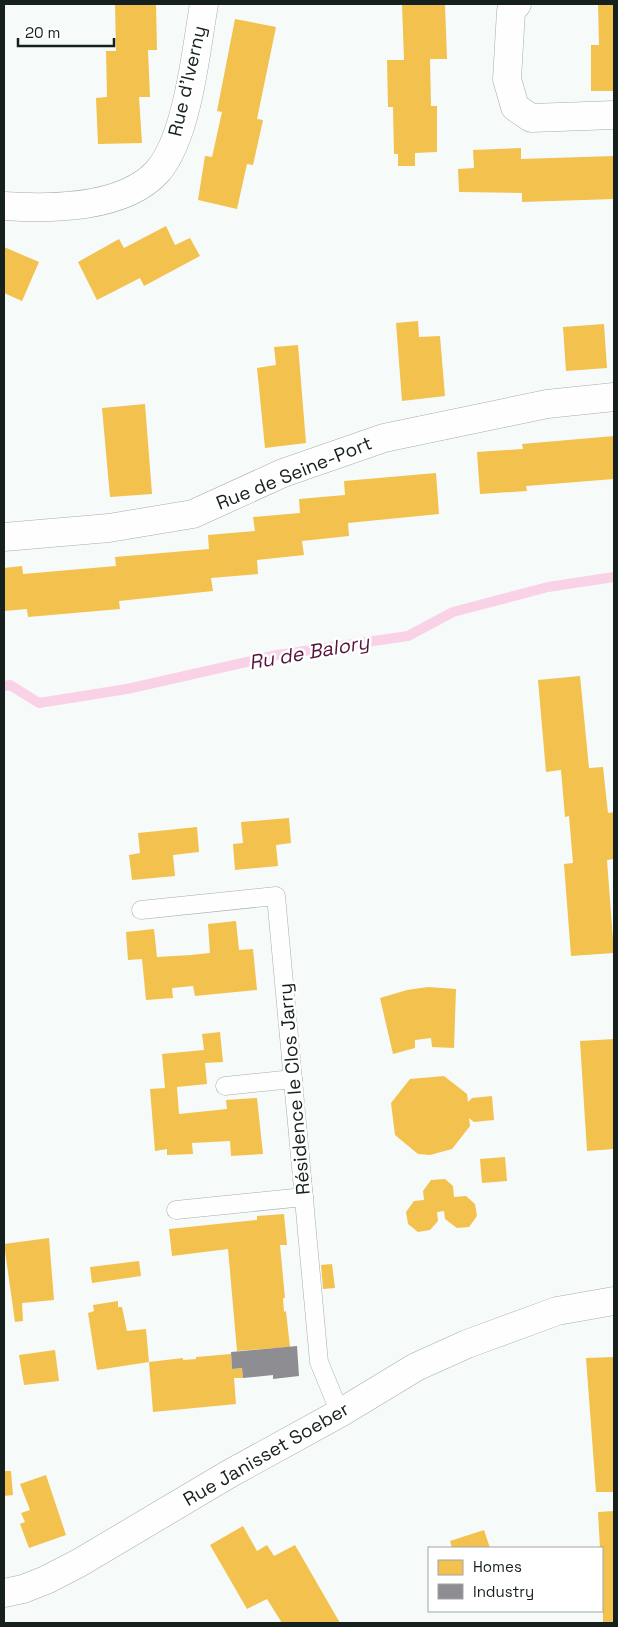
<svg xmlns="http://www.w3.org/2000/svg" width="618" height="1627" viewBox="0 0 618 1627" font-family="'Space Grotesk',sans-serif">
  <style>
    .homes { fill: #f2c14e }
    .industry { fill: #8d8d92 }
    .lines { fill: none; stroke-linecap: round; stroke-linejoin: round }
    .stream { stroke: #fad2e8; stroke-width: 10 }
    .lane-casing { stroke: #a6adaa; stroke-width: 19 }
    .street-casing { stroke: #a6adaa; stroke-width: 29 }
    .secondary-casing { stroke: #a6adaa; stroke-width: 29 }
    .lane { stroke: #fefefe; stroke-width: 18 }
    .street { stroke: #fefefe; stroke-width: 28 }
    .secondary { stroke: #fefefe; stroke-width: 28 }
    .labels { text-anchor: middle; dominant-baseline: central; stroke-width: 5; stroke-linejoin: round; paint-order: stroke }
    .street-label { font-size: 19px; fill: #16211d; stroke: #fff }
    .water-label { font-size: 20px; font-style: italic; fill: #56133d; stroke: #fff }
  </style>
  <rect width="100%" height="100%" fill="#f6fbf9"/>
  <!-- homes -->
  <g class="homes">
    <polygon points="115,4 156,4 157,50 148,50 150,97 139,97 142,143 98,144 96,98 107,97 106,51 116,51"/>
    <polygon points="402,4 445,4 447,59 430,59 431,106 437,106 437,152 415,153 415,166 398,166 398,154 394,154 393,107 388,107 387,60 404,60"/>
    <polygon points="598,4 614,4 614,91 591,91 591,45 599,45"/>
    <polygon points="235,19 276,27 257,119 263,120 253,165 247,164 237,209 198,200 205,156 212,157 222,112 217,111"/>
    <polygon points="521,148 521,159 614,156 614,199 522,202 522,193 459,192 458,169 474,168 473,150"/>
    <polygon points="166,226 175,245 190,238 200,256 144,286 140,278 97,300 78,262 119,239 124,248"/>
    <polygon points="4,247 39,262 22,301 4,293"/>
    <polygon points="418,321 419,337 440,336 445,396 402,401 396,323"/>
    <polygon points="604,324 607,368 566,371 563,327"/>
    <polygon points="298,345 306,443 265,448 257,368 276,365 274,347"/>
    <polygon points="145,404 152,494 110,497 102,408"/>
    <polygon points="614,436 614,479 526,486 527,491 480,494 477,452 523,449 522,444"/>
    <polygon points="436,473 439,514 348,523 349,536 302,541 304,555 257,560 258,574 211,578 213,591 119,601 120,609 28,617 27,609 4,611 4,568 22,566 23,574 116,566 115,557 209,549 208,535 255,531 253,517 300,513 299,499 345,495 344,481"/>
    <polygon points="580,676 589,768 603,767 608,813 614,812 614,859 607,860 614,953 571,956 564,864 573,863 569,816 565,817 561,770 546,772 538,680"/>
    <polygon points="289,818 291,843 276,845 278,866 235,870 233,844 243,843 241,822"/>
    <polygon points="197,827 199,852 173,855 175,876 132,880 129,855 140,853 138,833"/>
    <polygon points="236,921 239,950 253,949 257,990 195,996 193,986 172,988 173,998 146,1000 142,959 128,960 126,932 154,929 157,957 191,955 210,953 208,924"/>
    <polygon points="428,987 456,989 454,1048 432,1047 431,1038 415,1040 415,1048 393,1054 380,998 407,990"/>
    <polygon points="220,1032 223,1062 205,1063 207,1084 177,1087 179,1114 227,1109 226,1100 257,1098 263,1154 231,1156 230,1141 192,1143 193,1154 167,1155 167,1149 155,1151 150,1089 165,1088 162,1054 204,1050 202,1034"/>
    <polygon points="614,1039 614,1149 587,1151 580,1041"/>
    <polygon points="444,1076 467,1094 468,1102 472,1098 492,1096 494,1120 474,1122 469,1118 470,1126 452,1149 430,1155 418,1154 395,1135 391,1103 410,1079"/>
    <polygon points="505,1157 507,1181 482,1183 480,1159"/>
    <polygon points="445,1179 453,1186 454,1197 466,1196 475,1204 477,1216 469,1227 457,1228 445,1219 444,1211 437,1212 438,1221 430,1230 418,1232 408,1224 406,1212 414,1201 424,1200 423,1191 431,1180"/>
    <polygon points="284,1214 287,1245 280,1245 285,1298 283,1298 284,1312 286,1311 290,1347 237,1351 228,1249 172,1256 169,1229 257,1220 257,1216"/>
    <polygon points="49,1238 54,1300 22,1303 23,1321 15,1322 4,1244"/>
    <polygon points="139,1261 141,1276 92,1283 90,1267"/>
    <polygon points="332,1264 335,1288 323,1289 321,1265"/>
    <polygon points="118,1301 118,1307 122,1307 127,1331 146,1329 149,1362 97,1370 88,1313 94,1311 93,1305"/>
    <polygon points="55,1350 59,1381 24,1385 19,1355"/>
    <polygon points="231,1354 232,1369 242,1368 243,1378 234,1378 236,1404 153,1412 149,1362 183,1358 183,1360 196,1359 196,1357"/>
    <polygon points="614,1357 614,1492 596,1492 586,1358"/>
    <polygon points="4,1471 11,1471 13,1495 4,1496"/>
    <polygon points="46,1475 66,1535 29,1548 20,1524 25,1522 21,1513 30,1510 20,1484"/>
    <polygon points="614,1511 614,1623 603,1623 602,1548 600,1548 598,1512"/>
    <polygon points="243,1526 257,1551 267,1545 274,1556 295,1545 340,1623 282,1623 267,1599 247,1609 210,1545"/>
    <polygon points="484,1530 490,1548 452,1548 450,1541"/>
  </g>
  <!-- industry -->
  <polygon class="industry" points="297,1346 299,1376 273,1379 273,1375 243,1378 242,1368 232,1369 231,1352"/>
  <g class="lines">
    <!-- stream -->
    <polyline class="stream" points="4,686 10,685 39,703 127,689 277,655 408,636 453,612 548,587 614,577"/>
    <defs>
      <g id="lane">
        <polyline points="141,910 276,896 319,1362 340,1413"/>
        <polyline points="225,1086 293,1079"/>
        <polyline points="176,1210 304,1197"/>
      </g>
      <g id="street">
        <polyline points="517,4 511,11 507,79 515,107 531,118 614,115"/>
        <path d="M4 206C51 209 124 209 158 171 188 136 196 50 204 4"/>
        <polyline points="4,537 109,528 193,514 283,473 384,438 547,404 614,397"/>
      </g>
      <polyline id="secondary" points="4,1593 23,1589 46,1580 79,1563 229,1474 340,1413 416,1367 467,1344 557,1311 614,1301"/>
    </defs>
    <!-- lane casing -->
    <use href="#lane" class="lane-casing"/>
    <!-- street casing -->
    <use href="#street" class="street-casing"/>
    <!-- secondary casing -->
    <use href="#secondary" class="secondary-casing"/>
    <!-- lane -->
    <use href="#lane" class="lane"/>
    <!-- street -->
    <use href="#street" class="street"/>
    <!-- secondary -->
    <use href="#secondary" class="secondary"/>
  </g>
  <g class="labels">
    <!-- street labels -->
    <g class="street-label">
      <text transform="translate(187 81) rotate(-77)">Rue d'Iverny</text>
      <text transform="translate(294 473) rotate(-22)">Rue de Seine-Port</text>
      <text transform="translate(294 1089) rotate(-95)">Résidence le Clos Jarry</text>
      <text transform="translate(266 1454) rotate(-30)">Rue Janisset Soeber</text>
    </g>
    <!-- water labels -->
    <g class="water-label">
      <text transform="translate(309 652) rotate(-10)">Ru de Balory</text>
    </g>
  </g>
  <!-- border -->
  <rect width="618" height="1627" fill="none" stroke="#16211d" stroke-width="10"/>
  <!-- legend -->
  <rect x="428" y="1547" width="175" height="65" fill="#ffffff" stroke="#a2a6a5"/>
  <rect x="438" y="1560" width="25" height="15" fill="#f2c14e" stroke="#a2a6a5"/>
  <text x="473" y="1572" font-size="15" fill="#16211d">Homes</text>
  <rect x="438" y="1584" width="25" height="15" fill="#8d8d92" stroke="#a2a6a5"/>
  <text x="473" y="1597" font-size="15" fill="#16211d">Industry</text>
  <!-- scale -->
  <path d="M18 38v8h96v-8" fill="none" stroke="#16211d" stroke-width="2.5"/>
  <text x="25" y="38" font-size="15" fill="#16211d" stroke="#ffffff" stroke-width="4" paint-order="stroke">20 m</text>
</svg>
